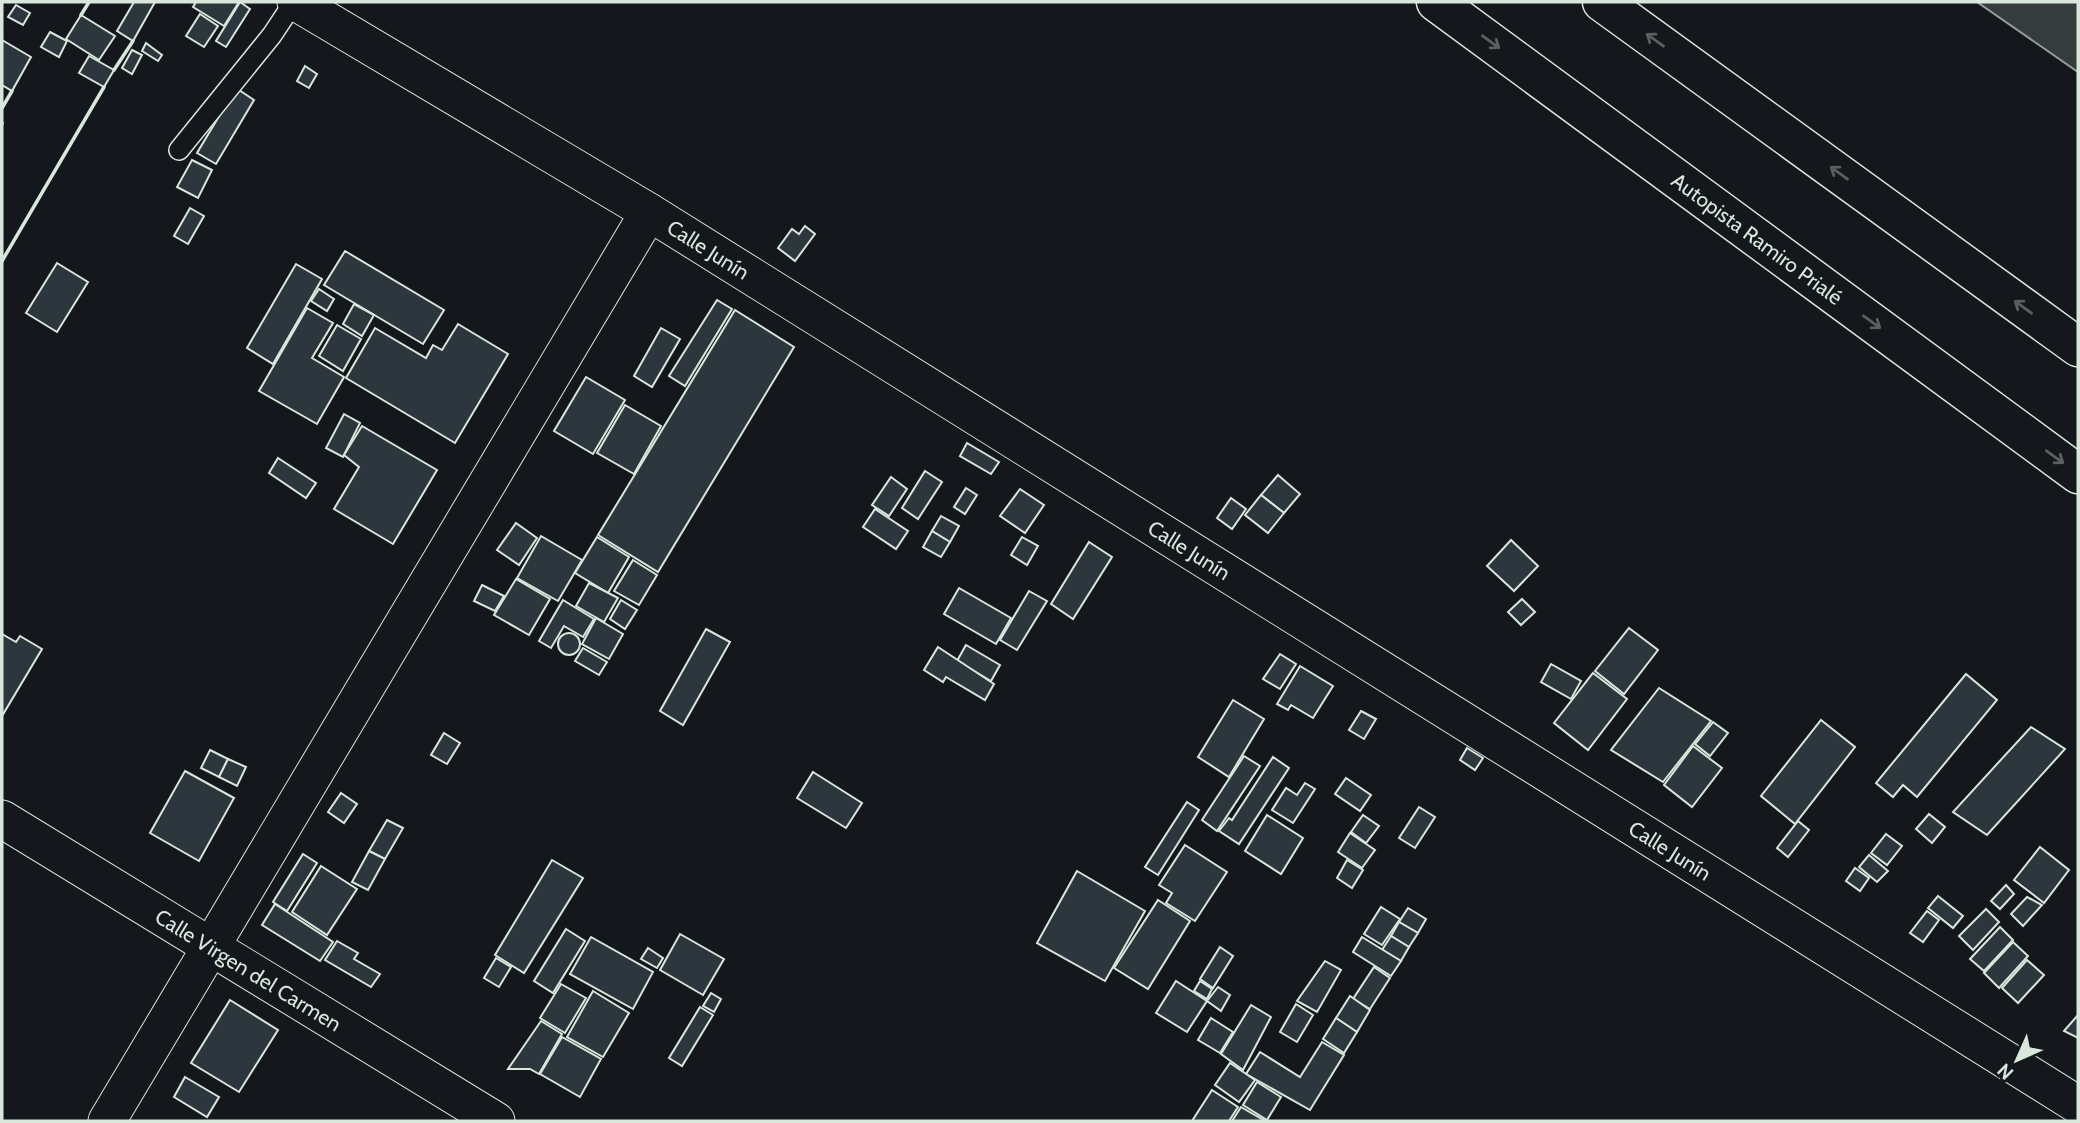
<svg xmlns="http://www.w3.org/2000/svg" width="2080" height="1123" viewBox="0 0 2080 1123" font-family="Cabin,sans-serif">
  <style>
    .water { fill: #363b3e; stroke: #939e99; stroke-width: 2 }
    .building { fill: #2c363c; stroke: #d8e6dc; stroke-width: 2 }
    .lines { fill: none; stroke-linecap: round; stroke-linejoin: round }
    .lane-casing { stroke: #d8e6dc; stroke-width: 22 }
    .street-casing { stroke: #d8e6dc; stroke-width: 39 }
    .highway-casing { stroke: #d8e6dc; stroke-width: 41 }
    .lane { stroke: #14181c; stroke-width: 19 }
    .street { stroke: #14181c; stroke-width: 37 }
    .highway { stroke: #14181c; stroke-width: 38 }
    .wall { stroke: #d8e6dc; stroke-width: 3.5 }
    .oneway { stroke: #59605f }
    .labels { text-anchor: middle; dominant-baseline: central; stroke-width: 5; stroke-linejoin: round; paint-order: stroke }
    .street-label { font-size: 21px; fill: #d8e6dc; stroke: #14181c }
  </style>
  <rect width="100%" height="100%" fill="#14181c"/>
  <!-- water -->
  <polygon class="water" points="1977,2 2078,2 2078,72"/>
  <!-- building -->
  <g class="building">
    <polygon points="134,2 155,2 133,41 117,31"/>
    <polygon points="196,2 239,2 224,26 193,7"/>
    <polygon points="240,2 250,9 226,47 216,41"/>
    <polygon points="16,5 30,13 23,25 8,17"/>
    <polygon points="200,14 218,26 204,47 186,36"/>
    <polygon points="81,15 115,36 99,60 66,39"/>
    <polygon points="50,32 67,41 59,57 41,47"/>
    <polygon points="2,40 31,57 12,91 2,85"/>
    <polygon points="146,43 162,55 158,61 142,51"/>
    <polygon points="132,50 142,55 132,74 122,68"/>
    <polygon points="89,56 114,70 104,87 79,73"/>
    <polygon points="305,66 317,74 309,88 297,81"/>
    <polygon points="236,88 254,100 216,164 197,153"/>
    <polygon points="192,160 212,170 198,198 177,187"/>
    <polygon points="190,208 204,216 188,244 174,236"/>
    <polygon points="805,226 815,234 795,261 778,248 792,229 799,234"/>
    <polygon points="345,251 444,310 423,344 324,285"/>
    <polygon points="57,263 88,282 57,332 26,313"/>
    <polygon points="296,264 322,279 273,364 247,348"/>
    <polygon points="319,289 334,299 327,311 311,301"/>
    <polygon points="717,300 732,309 685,386 669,376"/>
    <polygon points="354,304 374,315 362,336 343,324"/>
    <polygon points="307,308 333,323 312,358 344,377 317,424 259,391"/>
    <polygon points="735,310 794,347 658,572 598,535"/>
    <polygon points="458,324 508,354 455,443 346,378 375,328 426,358 433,345 442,350"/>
    <polygon points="337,325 361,339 343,371 319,356"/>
    <polygon points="661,328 680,339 652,387 634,376"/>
    <polygon points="586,377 625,400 593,454 554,431"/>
    <polygon points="625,405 661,426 634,474 597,453"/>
    <polygon points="344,414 360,423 343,457 326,448"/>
    <polygon points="362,426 437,470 393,544 334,509 359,467 344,455"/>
    <polygon points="967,443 999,462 991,474 960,456"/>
    <polygon points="278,458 316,483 306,498 269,473"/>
    <polygon points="925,471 942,482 918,519 902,508"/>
    <polygon points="1278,475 1300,494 1284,513 1261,495"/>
    <polygon points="891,477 907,489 889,516 872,505"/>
    <polygon points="966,488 977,495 965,514 954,507"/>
    <polygon points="1020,489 1044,505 1025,533 1000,516"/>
    <polygon points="1261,495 1284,513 1268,533 1245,515"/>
    <polygon points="1231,498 1246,509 1232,529 1217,518"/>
    <polygon points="875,509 908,531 896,549 863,527"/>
    <polygon points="941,516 959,526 950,542 932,531"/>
    <polygon points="516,523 537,538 519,565 497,550"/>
    <polygon points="932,531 950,542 941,557 923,547"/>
    <polygon points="541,536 582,560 558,601 517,578"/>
    <polygon points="597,537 629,557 608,593 575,573"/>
    <polygon points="1022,537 1038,546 1027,565 1011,555"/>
    <polygon points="1511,540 1538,566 1514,591 1487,566"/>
    <polygon points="1089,542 1112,557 1073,619 1051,604"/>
    <polygon points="633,560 657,575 639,605 614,591"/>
    <polygon points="516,579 550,599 529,635 494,615"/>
    <polygon points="589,583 618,598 604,622 576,606"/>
    <polygon points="482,585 504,596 495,611 474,601"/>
    <polygon points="959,588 1011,618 996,644 944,614"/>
    <polygon points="1029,591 1047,601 1017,650 1000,640"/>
    <polygon points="1522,599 1535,612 1521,625 1508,612"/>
    <polygon points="563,600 594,619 583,637 564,626 551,648 539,641"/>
    <polygon points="621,600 637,610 625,629 610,619"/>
    <polygon points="596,618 623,634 609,659 582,644"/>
    <polygon points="1629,628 1658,650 1624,694 1595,671"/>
    <polygon points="706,629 730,642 683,725 660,711"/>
    <circle cx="569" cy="644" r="11"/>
    <polygon points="2,634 16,642 20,636 42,649 2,716"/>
    <polygon points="966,645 1000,665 991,681 957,661"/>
    <polygon points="938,647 994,684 985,700 946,677 943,682 924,670"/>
    <polygon points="583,648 607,662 599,675 575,661"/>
    <polygon points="1280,654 1296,664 1280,689 1263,679"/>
    <polygon points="1551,664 1581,681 1571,699 1541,682"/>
    <polygon points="1300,666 1333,686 1313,718 1291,705 1288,710 1277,704"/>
    <polygon points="1593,673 1627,699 1588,750 1554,723"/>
    <polygon points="1966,674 1997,700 1917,797 1903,785 1893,797 1876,783"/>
    <polygon points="1659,688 1711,721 1663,782 1611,750"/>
    <polygon points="1233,700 1264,719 1229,777 1198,757"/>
    <polygon points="1361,711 1376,719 1364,739 1349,730"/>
    <polygon points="1821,720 1855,747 1795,824 1761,796"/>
    <polygon points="1713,722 1728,733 1710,756 1695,744"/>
    <polygon points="2031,727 2065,749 1987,835 1953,812"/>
    <polygon points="444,733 460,743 447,764 431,755"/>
    <polygon points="1693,746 1722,768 1692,807 1664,785"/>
    <polygon points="1467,748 1483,758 1475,770 1460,760"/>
    <polygon points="210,750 228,759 219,777 201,768"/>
    <polygon points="1244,756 1260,766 1217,831 1202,820"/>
    <polygon points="1273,757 1289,768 1239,844 1219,831 1229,818 1232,820"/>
    <polygon points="228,759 246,767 237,786 219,777"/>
    <polygon points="185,771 234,798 199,861 150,833"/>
    <polygon points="813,772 862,803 846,828 797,798"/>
    <polygon points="1346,778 1371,795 1360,811 1335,794"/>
    <polygon points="1305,783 1315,789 1293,823 1272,810 1286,788 1297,795"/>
    <polygon points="341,793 357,804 344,823 328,812"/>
    <polygon points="1187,802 1199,810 1158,875 1145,867"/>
    <polygon points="1419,807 1435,817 1415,848 1399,838"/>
    <polygon points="1929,814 1945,827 1932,843 1916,829"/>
    <polygon points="1267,815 1303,838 1281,874 1245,851"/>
    <polygon points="1363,815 1379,826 1366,843 1351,832"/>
    <polygon points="387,820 403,828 385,859 369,851"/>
    <polygon points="1798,821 1809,830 1788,857 1777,848"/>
    <polygon points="1350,833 1375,850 1362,868 1338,852"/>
    <polygon points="1886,834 1902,846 1887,865 1871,853"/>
    <polygon points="1185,845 1227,872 1195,921 1166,903 1172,893 1159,885"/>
    <polygon points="2040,847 2069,870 2044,903 2014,880"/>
    <polygon points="369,851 385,859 368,890 352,882"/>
    <polygon points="303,854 317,863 287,911 273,902"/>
    <polygon points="1869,855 1888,871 1877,882 1859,867"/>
    <polygon points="552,860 583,878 524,973 495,955"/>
    <polygon points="1347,860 1363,870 1352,888 1337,878"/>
    <polygon points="321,866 357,889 327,935 292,912"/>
    <polygon points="1855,868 1869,878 1860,891 1846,881"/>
    <polygon points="1077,871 1145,911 1105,981 1037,943"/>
    <polygon points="2006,885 2014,894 2000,909 1991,901"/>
    <polygon points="1938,896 1963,916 1953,928 1928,908"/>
    <polygon points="2027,897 2042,905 2023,926 2011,914"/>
    <polygon points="1158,900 1190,921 1148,989 1114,968"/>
    <polygon points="275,904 333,942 320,961 262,925"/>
    <polygon points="1381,907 1400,919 1382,945 1364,934"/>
    <polygon points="1408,908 1426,919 1418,933 1399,922"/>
    <polygon points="1986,909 1999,922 1973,950 1959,936"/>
    <polygon points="1927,911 1939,920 1923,942 1910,933"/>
    <polygon points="1399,922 1418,933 1409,947 1391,936"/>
    <polygon points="2000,927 2013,940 1984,971 1970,959"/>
    <polygon points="566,929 585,941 553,993 534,981"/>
    <polygon points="680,934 724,959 703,995 660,970"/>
    <polygon points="1391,936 1409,947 1401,961 1382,950"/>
    <polygon points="591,937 653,972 633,1009 570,974"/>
    <polygon points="1362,937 1401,961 1391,976 1353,952"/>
    <polygon points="337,941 358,953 354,959 380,974 371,987 325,960"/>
    <polygon points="2013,942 2028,956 1999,988 1984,973"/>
    <polygon points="1220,947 1233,956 1213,988 1200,979"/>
    <polygon points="648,948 663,958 657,968 641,959"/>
    <polygon points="496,958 511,967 499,987 484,978"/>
    <polygon points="2027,960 2044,975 2018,1003 2002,988"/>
    <polygon points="1325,961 1341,970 1317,1012 1297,1001"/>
    <polygon points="1374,967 1390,978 1370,1009 1353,999"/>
    <polygon points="1176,981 1207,1001 1187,1032 1156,1013"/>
    <polygon points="1200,981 1212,989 1207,999 1194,991"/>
    <polygon points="561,984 586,998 565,1033 540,1018"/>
    <polygon points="1218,987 1230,995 1221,1011 1207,1001"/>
    <polygon points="593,991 629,1013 603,1057 567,1037"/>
    <polygon points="711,993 721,999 714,1012 703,1006"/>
    <polygon points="1350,996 1370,1010 1357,1032 1336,1018"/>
    <polygon points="230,1000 278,1030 239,1092 191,1063"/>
    <polygon points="1296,1004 1313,1015 1297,1042 1280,1032"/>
    <polygon points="1251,1005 1271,1017 1243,1070 1221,1054"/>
    <polygon points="700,1007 713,1015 682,1066 669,1058"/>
    <polygon points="2078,1015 2078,1038 2064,1031"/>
    <polygon points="1211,1018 1233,1032 1220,1053 1198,1040"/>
    <polygon points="1336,1018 1357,1032 1344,1053 1323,1039"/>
    <polygon points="541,1021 562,1034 539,1074 530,1069 508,1069"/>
    <polygon points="562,1037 601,1059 580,1097 540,1074"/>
    <polygon points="1322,1042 1344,1055 1310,1110 1246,1074 1260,1052 1300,1077"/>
    <polygon points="1230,1063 1255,1080 1239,1102 1215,1085"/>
    <polygon points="185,1077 219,1097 207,1117 174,1097"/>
    <polygon points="1257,1082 1281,1097 1267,1120 1243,1105"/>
    <polygon points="1212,1090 1238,1107 1229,1121 1192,1121"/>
    <polygon points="1241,1107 1265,1121 1232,1121"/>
  </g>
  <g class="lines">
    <defs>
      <polyline id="lane" points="179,150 272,35 294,2"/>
      <g id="street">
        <path id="s1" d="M296 2 649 212 2078 1105"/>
        <path id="s2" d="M2 819 496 1121"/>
        <polyline points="107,1121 649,212"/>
      </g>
      <g id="highway">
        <path id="s3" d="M1436 2 2078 474"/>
        <polyline points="1602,2 2078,347"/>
      </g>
    </defs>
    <!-- lane casing -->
    <use href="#lane" class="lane-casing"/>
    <!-- street casing -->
    <use href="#street" class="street-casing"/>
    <!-- highway casing -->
    <use href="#highway" class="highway-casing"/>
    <!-- lane -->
    <use href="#lane" class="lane"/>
    <!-- street -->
    <use href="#street" class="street"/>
    <!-- highway -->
    <use href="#highway" class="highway"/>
    <!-- wall -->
    <g class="wall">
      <polyline points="81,15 89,2"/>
      <polyline points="114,70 133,41"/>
      <polyline points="2,108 12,91"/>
      <polyline points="2,123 2,124"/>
      <polyline points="2,261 104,87"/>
    </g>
  </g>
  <!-- one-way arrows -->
  <defs><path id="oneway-shaft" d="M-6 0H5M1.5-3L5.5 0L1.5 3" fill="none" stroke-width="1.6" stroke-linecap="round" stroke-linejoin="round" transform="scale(1.75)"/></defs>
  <g class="oneway">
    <use href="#oneway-shaft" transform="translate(1655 40) rotate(-144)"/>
    <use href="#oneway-shaft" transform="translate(1491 42) rotate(36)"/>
    <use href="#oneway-shaft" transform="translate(1839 173) rotate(-144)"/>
    <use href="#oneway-shaft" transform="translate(2023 307) rotate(-144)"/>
    <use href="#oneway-shaft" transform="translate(1872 322) rotate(36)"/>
    <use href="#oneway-shaft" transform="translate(2055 457) rotate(36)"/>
  </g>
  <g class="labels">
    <!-- street labels -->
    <g class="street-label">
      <text stroke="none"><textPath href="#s3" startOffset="399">Autopista Ramiro Prialé</textPath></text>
      <text stroke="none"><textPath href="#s1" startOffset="481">Calle Junín</textPath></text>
      <text stroke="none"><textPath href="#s1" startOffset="1048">Calle Junín</textPath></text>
      <text stroke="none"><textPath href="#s1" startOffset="1615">Calle Junín</textPath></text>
      <text stroke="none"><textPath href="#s2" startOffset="289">Calle Virgen del Carmen</textPath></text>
    </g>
  </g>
  <!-- border -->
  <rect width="2080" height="1123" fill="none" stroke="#d8e6dc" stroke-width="7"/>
  <!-- north arrow -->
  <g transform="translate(2017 1060) rotate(225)" stroke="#14181c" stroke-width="5" paint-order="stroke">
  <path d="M0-5L12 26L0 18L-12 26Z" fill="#d8e6dc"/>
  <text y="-10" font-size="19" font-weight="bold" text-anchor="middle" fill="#d8e6dc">N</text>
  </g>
</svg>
